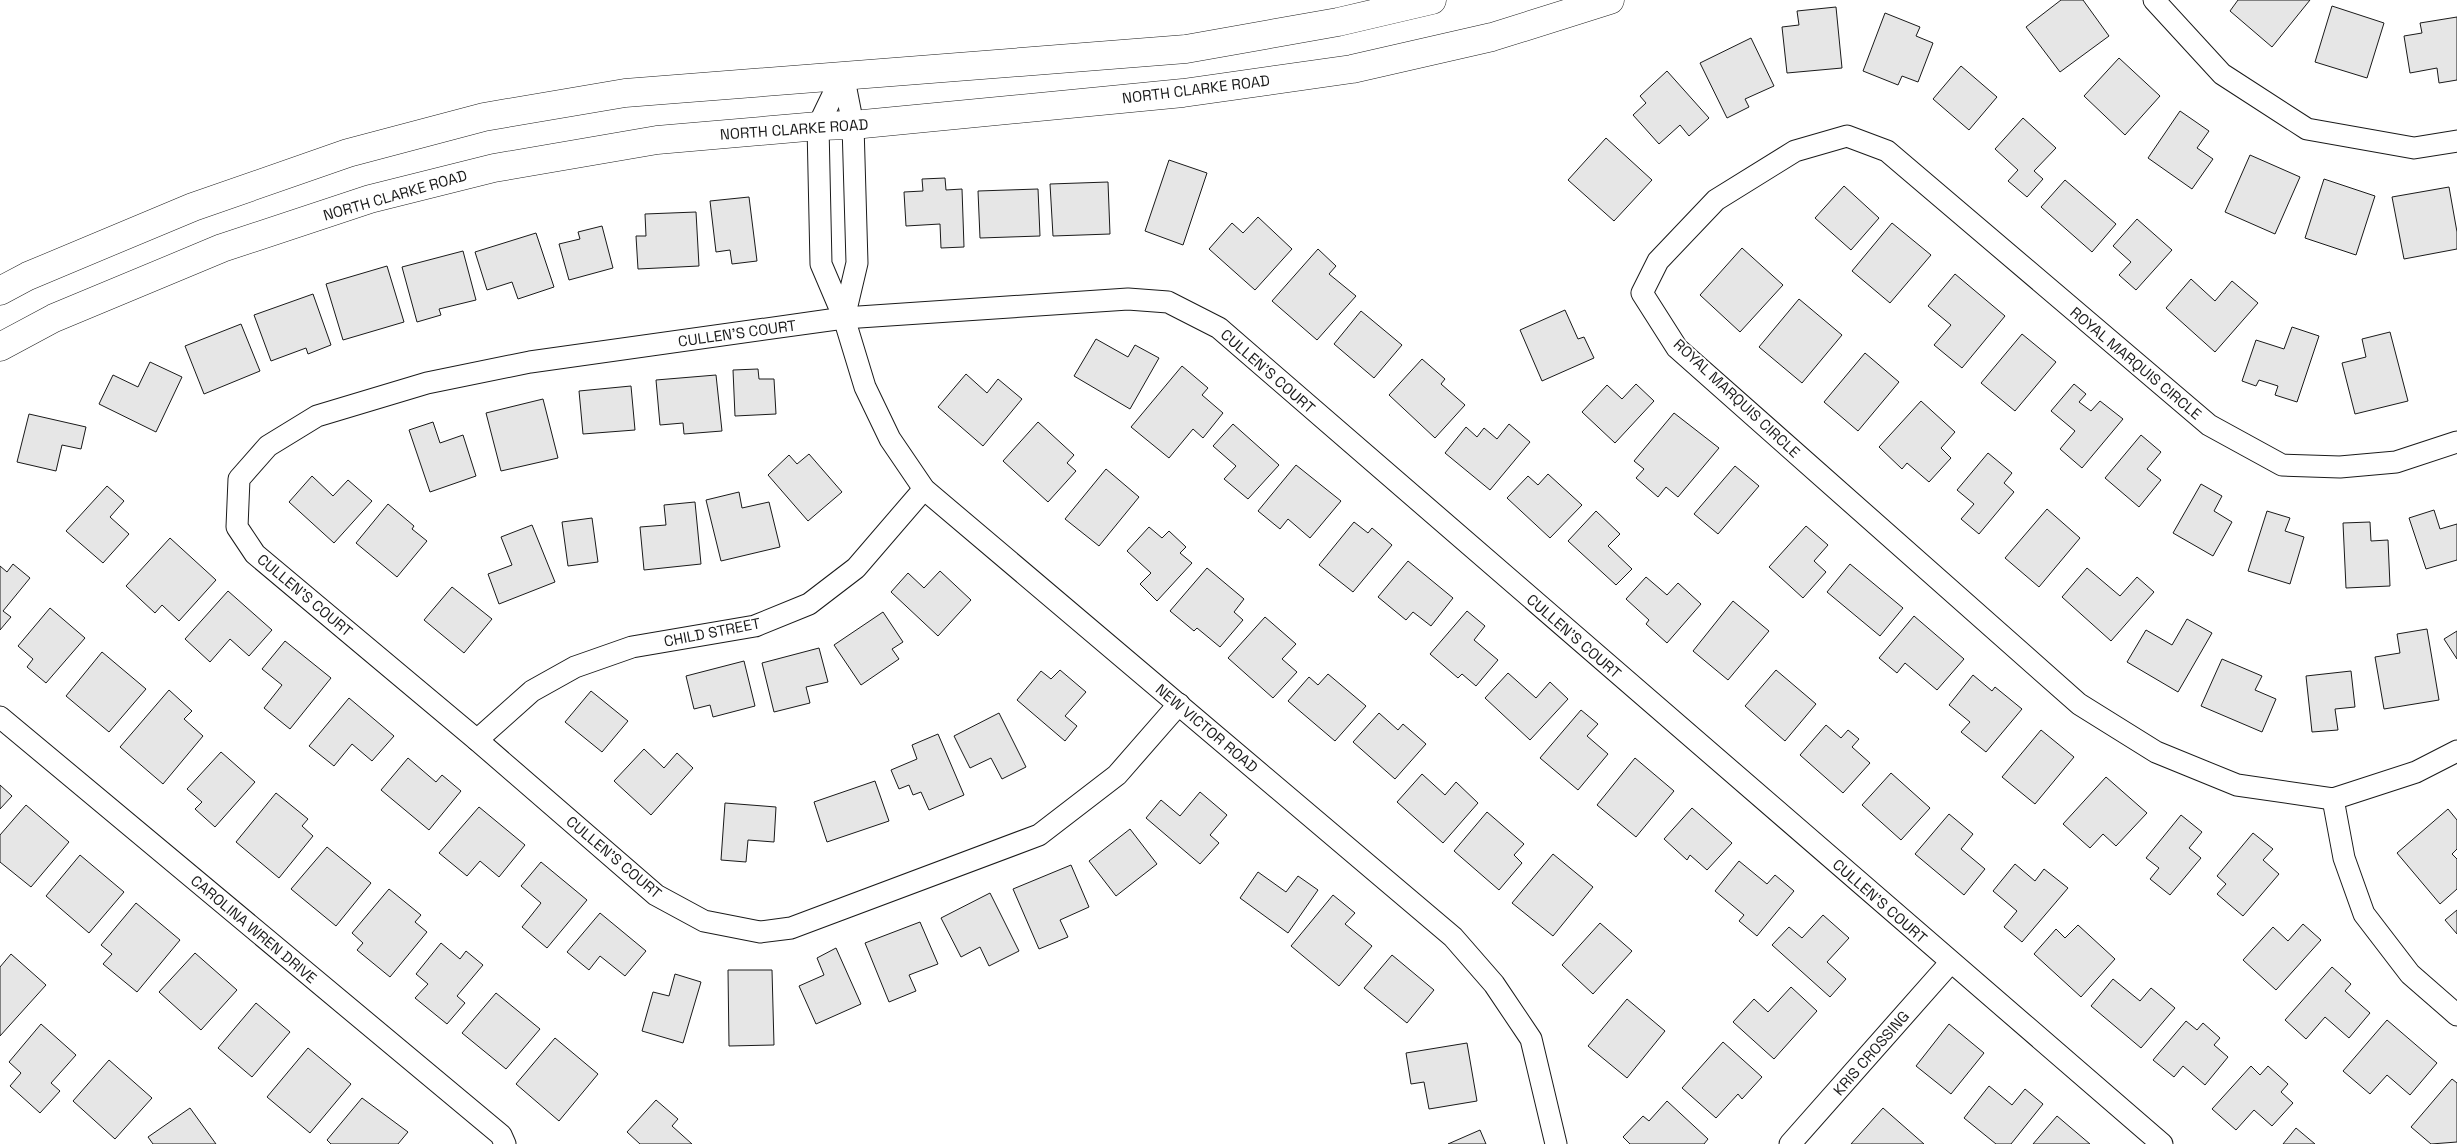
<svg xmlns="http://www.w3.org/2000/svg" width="2457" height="1144" viewBox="0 0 2457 1144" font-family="'Space Grotesk',sans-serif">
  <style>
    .building { fill: #e6e6e6; stroke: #1a1a1a }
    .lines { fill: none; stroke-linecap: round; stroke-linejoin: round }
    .street-casing { stroke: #1a1a1a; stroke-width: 23 }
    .secondary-casing { stroke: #1a1a1a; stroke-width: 29 }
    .street { stroke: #fff; stroke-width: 21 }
    .secondary { stroke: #fff; stroke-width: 28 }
    .labels { text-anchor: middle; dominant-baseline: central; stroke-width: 4; stroke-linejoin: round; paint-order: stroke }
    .street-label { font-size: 15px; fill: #1a1a1a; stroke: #fff }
  </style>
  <rect width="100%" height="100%" fill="#fff"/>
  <!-- building -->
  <g class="building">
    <polygon points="2061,0 2083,0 2109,36 2060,72 2026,27"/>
    <polygon points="2238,0 2310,0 2272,47 2230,11"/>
    <polygon points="2332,6 2384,23 2367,78 2315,62"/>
    <polygon points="1836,7 1842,68 1787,73 1782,27 1799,25 1797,11"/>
    <polygon points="1885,13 1920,27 1916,36 1933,43 1918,82 1902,76 1898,85 1863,71"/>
    <polygon points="2457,17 2457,80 2439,83 2437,68 2410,73 2404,36 2422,33 2420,23"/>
    <polygon points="1751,38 1774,86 1745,99 1749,107 1727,118 1700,63"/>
    <polygon points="2119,58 2160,96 2125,135 2084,96"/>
    <polygon points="1961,66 1997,97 1969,130 1933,99"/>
    <polygon points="1667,71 1709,118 1689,136 1680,125 1659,144 1633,115 1646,103 1640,96"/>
    <polygon points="2180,111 2209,131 2197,148 2213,159 2192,189 2148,158"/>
    <polygon points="2023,118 2056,148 2034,171 2043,179 2027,197 2008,181 2018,170 1995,149"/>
    <polygon points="1606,138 1652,180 1614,221 1568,180"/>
    <polygon points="2250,155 2300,177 2275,234 2225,212"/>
    <polygon points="1169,160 1207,173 1183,245 1145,231"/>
    <polygon points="945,178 946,190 962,189 964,247 941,248 940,224 906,226 904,192 923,191 922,179"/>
    <polygon points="2324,179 2375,196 2356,255 2305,238"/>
    <polygon points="2065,180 2116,224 2092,252 2041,207"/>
    <polygon points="1108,182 1110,234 1053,236 1050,184"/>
    <polygon points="1844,186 1879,218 1851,250 1815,218"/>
    <polygon points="2449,187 2457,232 2457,249 2404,259 2392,197"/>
    <polygon points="1038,189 1040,236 980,238 978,191"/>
    <polygon points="749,197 757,261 732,264 730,250 716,252 710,201"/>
    <polygon points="696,212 699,266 638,269 636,236 646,236 645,214"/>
    <polygon points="1258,217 1292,249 1255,290 1209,249 1232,223 1243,233"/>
    <polygon points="2137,219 2172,250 2136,290 2119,275 2131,262 2113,246"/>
    <polygon points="1892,223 1931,255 1890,303 1852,271"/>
    <polygon points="602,226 613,268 569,280 559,244 580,239 578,232"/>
    <polygon points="536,233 554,287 518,299 512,282 487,290 475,252"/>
    <polygon points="1742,248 1783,285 1740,332 1700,295"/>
    <polygon points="1318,249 1336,266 1329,274 1356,296 1317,340 1272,301"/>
    <polygon points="463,251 476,300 439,309 441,315 417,322 402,267"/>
    <polygon points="387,266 404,322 343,340 326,284"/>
    <polygon points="1955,274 2005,316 1962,368 1934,345 1951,325 1928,306"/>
    <polygon points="2191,279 2215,301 2232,281 2258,303 2215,352 2166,308"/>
    <polygon points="313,294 331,345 308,354 306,348 271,361 254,315"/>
    <polygon points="1799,299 1842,335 1802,383 1759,347"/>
    <polygon points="1565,310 1578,339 1584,337 1594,358 1542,381 1520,330"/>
    <polygon points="1361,311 1402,345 1374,378 1334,344"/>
    <polygon points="241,324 260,371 204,394 185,346"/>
    <polygon points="2292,327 2319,336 2297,402 2275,395 2278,386 2259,380 2256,386 2242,381 2256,340 2284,349"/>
    <polygon points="2390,332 2408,401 2355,414 2342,363 2366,357 2362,339"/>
    <polygon points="2022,334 2056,362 2015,411 1981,383"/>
    <polygon points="1096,339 1128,357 1135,345 1159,358 1130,409 1074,376"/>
    <polygon points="1865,353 1899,382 1858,431 1824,402"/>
    <polygon points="1422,359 1445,379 1441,384 1465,405 1435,438 1389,395"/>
    <polygon points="150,362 182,377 156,432 99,404 113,375 138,387"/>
    <polygon points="1182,366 1208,388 1202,395 1223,413 1203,438 1193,429 1169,458 1131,427"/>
    <polygon points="758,369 759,379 774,379 776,414 735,416 733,370"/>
    <polygon points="966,374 987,393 998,379 1022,399 983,446 938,407"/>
    <polygon points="716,375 722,431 684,434 683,423 660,425 656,380"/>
    <polygon points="1636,384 1654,401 1615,443 1582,412 1607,385 1622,399"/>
    <polygon points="2074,384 2086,394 2079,402 2091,411 2100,401 2123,419 2082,468 2060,449 2075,431 2051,411"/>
    <polygon points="631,386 635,430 583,434 579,391"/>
    <polygon points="543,399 558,458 501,471 486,413"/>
    <polygon points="1921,401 1955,432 1941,448 1951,458 1929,482 1907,463 1902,469 1879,447"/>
    <polygon points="1674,413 1719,448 1678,497 1666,487 1658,497 1636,478 1644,469 1634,461"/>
    <polygon points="29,414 86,427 81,449 62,445 56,471 17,462"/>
    <polygon points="433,422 440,443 463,435 476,476 430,492 409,430"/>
    <polygon points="1038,422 1074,455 1067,463 1076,471 1048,502 1003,461"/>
    <polygon points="1233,424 1279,465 1248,499 1224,479 1236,466 1213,446"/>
    <polygon points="1509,424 1530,442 1490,490 1445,453 1466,427 1477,437 1484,428 1497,439"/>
    <polygon points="2141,435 2161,452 2147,469 2161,480 2139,507 2105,478"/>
    <polygon points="1988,453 2012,473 2004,483 2014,492 1979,534 1961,519 1974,504 1957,490"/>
    <polygon points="809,454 842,492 808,521 768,475 789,455 797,464"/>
    <polygon points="1296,465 1341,501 1310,538 1288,519 1280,529 1258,511"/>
    <polygon points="1735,466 1759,486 1718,534 1694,514"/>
    <polygon points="1106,469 1139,497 1099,546 1065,519"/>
    <polygon points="1548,474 1582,505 1550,538 1507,498 1528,476 1538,485"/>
    <polygon points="312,476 333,496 348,480 372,501 334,543 289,502"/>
    <polygon points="2201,484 2222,496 2214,511 2232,522 2213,556 2173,533"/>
    <polygon points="107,486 124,501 110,517 129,534 103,563 66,531"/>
    <polygon points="739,492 742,508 769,502 780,547 721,561 706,500"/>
    <polygon points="695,502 701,564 644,570 640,527 666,525 664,505"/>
    <polygon points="388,504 414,526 412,529 427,541 397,577 356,543"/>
    <polygon points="2047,509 2080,538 2039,587 2005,558"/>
    <polygon points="2434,510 2440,529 2457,524 2457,560 2426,569 2409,518"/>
    <polygon points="1596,511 1620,534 1608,546 1632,569 1616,585 1568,541"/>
    <polygon points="2267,511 2290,518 2285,531 2304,537 2290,584 2248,571"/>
    <polygon points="592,518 598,562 568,566 562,522"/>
    <polygon points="1354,522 1368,533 1372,528 1392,545 1353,592 1319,565"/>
    <polygon points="2370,522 2371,541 2388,540 2390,586 2346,588 2343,523"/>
    <polygon points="532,525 555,582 499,604 488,574 512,565 501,537"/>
    <polygon points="1806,526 1828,545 1814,561 1826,572 1803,598 1769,567"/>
    <polygon points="1149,527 1162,538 1169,531 1186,547 1180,553 1192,563 1157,601 1140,584 1151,573 1127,551"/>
    <polygon points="170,538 216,580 179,621 162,605 155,613 126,586"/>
    <polygon points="1408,561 1453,598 1431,626 1413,612 1406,620 1378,597"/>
    <polygon points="13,564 30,578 3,611 11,617 0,630 0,566 7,572"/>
    <polygon points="1850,564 1903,608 1880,636 1827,592"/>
    <polygon points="1207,568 1244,599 1234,612 1243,620 1220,647 1197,628 1194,631 1170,611"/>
    <polygon points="2087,568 2120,596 2137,577 2154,592 2111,641 2062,597"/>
    <polygon points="940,571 971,600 938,636 891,592 908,573 924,588"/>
    <polygon points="1646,577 1667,595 1678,583 1701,604 1667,643 1646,624 1649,620 1626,599"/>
    <polygon points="452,587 492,619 464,653 424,620"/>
    <polygon points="228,591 272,630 249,656 230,639 210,662 185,639"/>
    <polygon points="1733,601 1769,631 1728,680 1693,651"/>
    <polygon points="50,608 85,638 46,683 27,667 33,659 18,646"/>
    <polygon points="1467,611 1485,626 1474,640 1498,660 1476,686 1462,674 1458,678 1430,654"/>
    <polygon points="883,612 903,642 892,649 899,659 861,685 834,645"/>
    <polygon points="1914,616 1964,659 1937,690 1905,663 1897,673 1879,658"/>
    <polygon points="1265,617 1296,644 1282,659 1297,672 1273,698 1228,658"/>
    <polygon points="2187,619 2212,633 2178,692 2127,662 2146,630 2172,645"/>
    <polygon points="2427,629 2439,700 2384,709 2375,657 2400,653 2397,634"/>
    <polygon points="2457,631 2457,659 2444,639"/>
    <polygon points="285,641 331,678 290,729 264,708 282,685 262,669"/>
    <polygon points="819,648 828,682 806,687 810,703 774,712 762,663"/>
    <polygon points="102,652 146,689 109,732 66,696"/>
    <polygon points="2222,659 2262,676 2255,690 2276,699 2262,732 2201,706"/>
    <polygon points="744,661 755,706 713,717 710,705 694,709 686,676"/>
    <polygon points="1060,670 1086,692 1065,716 1077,726 1065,741 1017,700 1041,671 1051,679"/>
    <polygon points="1776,670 1816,704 1785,741 1745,706"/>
    <polygon points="2351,671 2355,707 2335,709 2338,730 2312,732 2306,676"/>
    <polygon points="1508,673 1536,698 1550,682 1568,699 1530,740 1485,698"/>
    <polygon points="1328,674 1366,706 1335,741 1288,701 1309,677 1318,685"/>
    <polygon points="1973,675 1992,691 1995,687 2022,709 1986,752 1961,732 1970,722 1949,705"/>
    <polygon points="169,690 192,711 184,719 203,736 163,784 120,747"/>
    <polygon points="591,691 628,721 602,752 565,722"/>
    <polygon points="349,698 394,736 372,761 352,744 334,766 309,746"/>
    <polygon points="1581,710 1598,724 1587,736 1608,754 1578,790 1540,758"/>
    <polygon points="999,713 1026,767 1002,779 991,758 970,768 954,736"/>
    <polygon points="1379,713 1398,730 1403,724 1426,744 1395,779 1353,742"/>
    <polygon points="1826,725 1841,738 1848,730 1859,739 1852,747 1870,763 1843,793 1800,755"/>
    <polygon points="2041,730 2074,757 2035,804 2002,777"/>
    <polygon points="938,734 964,795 929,810 921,792 913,795 909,785 899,789 891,770 917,759 912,745"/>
    <polygon points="644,749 664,768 677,753 693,768 651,815 614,781"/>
    <polygon points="221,752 255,782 215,827 195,809 202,802 187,789"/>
    <polygon points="408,758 436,782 442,775 461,791 429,830 381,790"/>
    <polygon points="1635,758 1674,791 1636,837 1597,805"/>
    <polygon points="1891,773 1930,808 1901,840 1862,805"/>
    <polygon points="1422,774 1445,795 1456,782 1478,803 1443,843 1397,802"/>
    <polygon points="2106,777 2147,813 2116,846 2103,834 2090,848 2063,824"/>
    <polygon points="875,781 889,821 827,842 814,802"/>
    <polygon points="0,785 12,796 0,809"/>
    <polygon points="1200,792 1227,815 1210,835 1219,843 1200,864 1146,818 1161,800 1180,816"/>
    <polygon points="276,793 308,819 302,826 313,836 279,878 236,842"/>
    <polygon points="725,803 776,807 774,842 748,840 746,862 721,860"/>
    <polygon points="26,805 69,842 31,887 0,862 0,835"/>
    <polygon points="479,807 525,845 499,877 480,861 467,876 439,853"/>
    <polygon points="1692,808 1732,843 1707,870 1690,855 1687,860 1664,839"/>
    <polygon points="2448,809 2457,820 2457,849 2452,854 2457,859 2457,889 2440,904 2397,853"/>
    <polygon points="1487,812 1524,844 1514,855 1522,863 1499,890 1454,851"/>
    <polygon points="1949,814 1973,834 1961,849 1985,869 1964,895 1915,854"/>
    <polygon points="2181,815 2202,832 2189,848 2201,858 2170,895 2150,879 2159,868 2146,858"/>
    <polygon points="1130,829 1157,864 1116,896 1089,861"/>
    <polygon points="2253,833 2273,849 2263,860 2279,874 2243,916 2217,894 2226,884 2217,876"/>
    <polygon points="327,847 371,883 336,926 291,889"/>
    <polygon points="1553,854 1593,887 1553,936 1512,903"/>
    <polygon points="80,855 124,892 89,933 46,896"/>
    <polygon points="1739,861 1767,884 1775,875 1794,891 1757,936 1739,921 1744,915 1715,891"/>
    <polygon points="541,862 587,900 547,948 522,927 541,903 521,886"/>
    <polygon points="2015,864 2035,881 2044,869 2068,888 2022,942 2004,927 2017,911 1993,891"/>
    <polygon points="1071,865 1089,907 1060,920 1068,937 1039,949 1013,889"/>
    <polygon points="1258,872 1286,892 1298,876 1318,890 1288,933 1240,898"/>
    <polygon points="389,889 421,915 415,922 427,932 390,977 357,950 363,943 352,933"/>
    <polygon points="990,893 1019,951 989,966 980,947 961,957 941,918"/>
    <polygon points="1333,895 1355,913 1345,924 1372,946 1339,986 1291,946"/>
    <polygon points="136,903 180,940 137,992 103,964 112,954 101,945"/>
    <polygon points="2457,910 2457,934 2445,920"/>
    <polygon points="600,913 646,951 625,976 600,956 589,970 567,952"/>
    <polygon points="1823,915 1849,938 1827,962 1846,979 1830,997 1772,945 1789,927 1802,938"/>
    <polygon points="920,922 938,964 909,975 916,991 889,1002 865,943"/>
    <polygon points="1600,923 1632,951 1593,994 1562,965"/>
    <polygon points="2303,924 2321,940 2276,990 2243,960 2273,927 2288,941"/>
    <polygon points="2078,925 2115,959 2081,997 2034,954 2056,929 2065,938"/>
    <polygon points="441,943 460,959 466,951 483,965 457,996 465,1003 447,1024 415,998 428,984 416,974"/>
    <polygon points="836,948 861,1004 816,1024 799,986 824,975 817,958"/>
    <polygon points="195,953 237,990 201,1030 159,992"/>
    <polygon points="11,954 46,985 0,1036 0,967"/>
    <polygon points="1392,955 1434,990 1407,1023 1364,988"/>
    <polygon points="2332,967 2351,984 2345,991 2370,1013 2349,1038 2325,1017 2306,1039 2285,1020"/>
    <polygon points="728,970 772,970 774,1045 729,1046"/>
    <polygon points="675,974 701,982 683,1043 642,1031 653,992 669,996"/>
    <polygon points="2113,979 2140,1001 2151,988 2175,1008 2141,1048 2091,1006"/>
    <polygon points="1791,987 1817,1011 1774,1059 1733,1022 1754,999 1768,1012"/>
    <polygon points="496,993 540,1029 506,1069 462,1033"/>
    <polygon points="1627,999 1665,1031 1627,1078 1588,1046"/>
    <polygon points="256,1003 290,1032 252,1077 218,1048"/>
    <polygon points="2387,1020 2437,1063 2410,1095 2387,1075 2370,1094 2343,1071"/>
    <polygon points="2186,1021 2197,1030 2203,1023 2220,1038 2214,1045 2228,1057 2205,1085 2183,1066 2174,1077 2153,1060"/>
    <polygon points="41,1024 76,1055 51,1083 60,1091 40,1113 10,1086 21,1073 9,1062"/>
    <polygon points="1949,1024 1984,1053 1951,1094 1916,1066"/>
    <polygon points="555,1038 598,1074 559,1121 516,1084"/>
    <polygon points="1723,1042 1762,1077 1742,1099 1738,1094 1716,1118 1682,1088"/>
    <polygon points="1467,1043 1477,1101 1429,1109 1424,1082 1411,1084 1406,1053"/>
    <polygon points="308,1048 351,1084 310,1133 267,1097"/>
    <polygon points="109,1060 152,1098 115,1139 73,1101"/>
    <polygon points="2251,1066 2260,1075 2268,1066 2288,1084 2281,1092 2293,1103 2272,1126 2254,1110 2236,1130 2212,1109"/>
    <polygon points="2452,1079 2457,1083 2457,1142 2431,1144 2411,1127"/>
    <polygon points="1989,1086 2012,1105 2025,1089 2043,1104 2011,1144 1996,1144 1964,1118"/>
    <polygon points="362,1098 408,1132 398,1144 331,1144 327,1140"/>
    <polygon points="656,1100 678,1119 672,1126 692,1144 640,1144 627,1132"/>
    <polygon points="1667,1101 1708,1139 1704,1144 1630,1144 1623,1137 1643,1116 1649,1121"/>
    <polygon points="190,1108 216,1144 153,1144 148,1137"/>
    <polygon points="1883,1108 1924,1144 1851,1144"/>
    <polygon points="2057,1116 2090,1144 2033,1144"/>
    <polygon points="2296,1128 2315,1144 2283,1144"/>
    <polygon points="1480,1130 1486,1144 1448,1144"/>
  </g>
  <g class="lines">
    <defs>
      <g id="street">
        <polyline points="2154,0 2222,74 2307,129 2414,148 2457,141"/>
        <polyline points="843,74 818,126 821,264 844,318 865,387 890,439 924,489 1453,937 1494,984 1531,1039 1556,1144"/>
        <polyline points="843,74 853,125 857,263 844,318"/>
        <polyline points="2457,442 2396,462 2340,467 2282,465 2209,425 1887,151 1847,136 1795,151 1716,200 1658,261 1642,293 1677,348 2079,704 2156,752 2237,785 2333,799 2416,772 2457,751"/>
        <polyline points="1179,704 1117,775 1039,835 791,928 760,932 704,921 656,895 477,740 255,554 237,527 239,479 268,446 317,416 427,383 530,362 844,318 1128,299 1168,302 1219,328 2162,1144"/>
        <polyline points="0,717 501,1135 505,1144"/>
        <polyline points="477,740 532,691 575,667 632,647 755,626 809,604 856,568 924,489"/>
        <polyline points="2333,799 2344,858 2364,914 2410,974 2457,1015"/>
        <polyline points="1790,1144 1951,962"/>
      </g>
      <g id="secondary">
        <polyline points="0,291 28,276 193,207 348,153 484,117 625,93 1186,49 1338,22 1432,0"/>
        <polyline points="0,347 54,318 222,248 370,199 494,168 657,140 818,126 853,125 1183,93 1352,69 1492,37 1610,0"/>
      </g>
    </defs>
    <!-- street casing -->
    <use href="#street" class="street-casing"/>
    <!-- secondary casing -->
    <use href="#secondary" class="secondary-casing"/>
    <!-- street -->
    <use href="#street" class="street"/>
    <!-- secondary -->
    <use href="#secondary" class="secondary"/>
  </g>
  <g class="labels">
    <!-- street labels -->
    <g class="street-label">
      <text transform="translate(1196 89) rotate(-7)">NORTH CLARKE ROAD</text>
      <text transform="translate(794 129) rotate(-4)">NORTH CLARKE ROAD</text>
      <text transform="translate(395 195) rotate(-16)">NORTH CLARKE ROAD</text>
      <text transform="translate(737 333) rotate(-8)">CULLEN'S COURT</text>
      <text transform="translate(2136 363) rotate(40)">ROYAL MARQUIS CIRCLE</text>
      <text transform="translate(1268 371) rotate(41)">CULLEN'S COURT</text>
      <text transform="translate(1737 398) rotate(43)">ROYAL MARQUIS CIRCLE</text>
      <text transform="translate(305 595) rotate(40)">CULLEN'S COURT</text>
      <text transform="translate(712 632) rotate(-11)">CHILD STREET</text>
      <text transform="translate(1574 636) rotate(41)">CULLEN'S COURT</text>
      <text transform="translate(1207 728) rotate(40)">NEW VICTOR ROAD</text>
      <text transform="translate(614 857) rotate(40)">CULLEN'S COURT</text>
      <text transform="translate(1880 901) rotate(41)">CULLEN'S COURT</text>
      <text transform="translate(254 929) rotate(40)">CAROLINA WREN DRIVE</text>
      <text transform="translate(1871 1053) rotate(-49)">KRIS CROSSING</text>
    </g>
  </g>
</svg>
